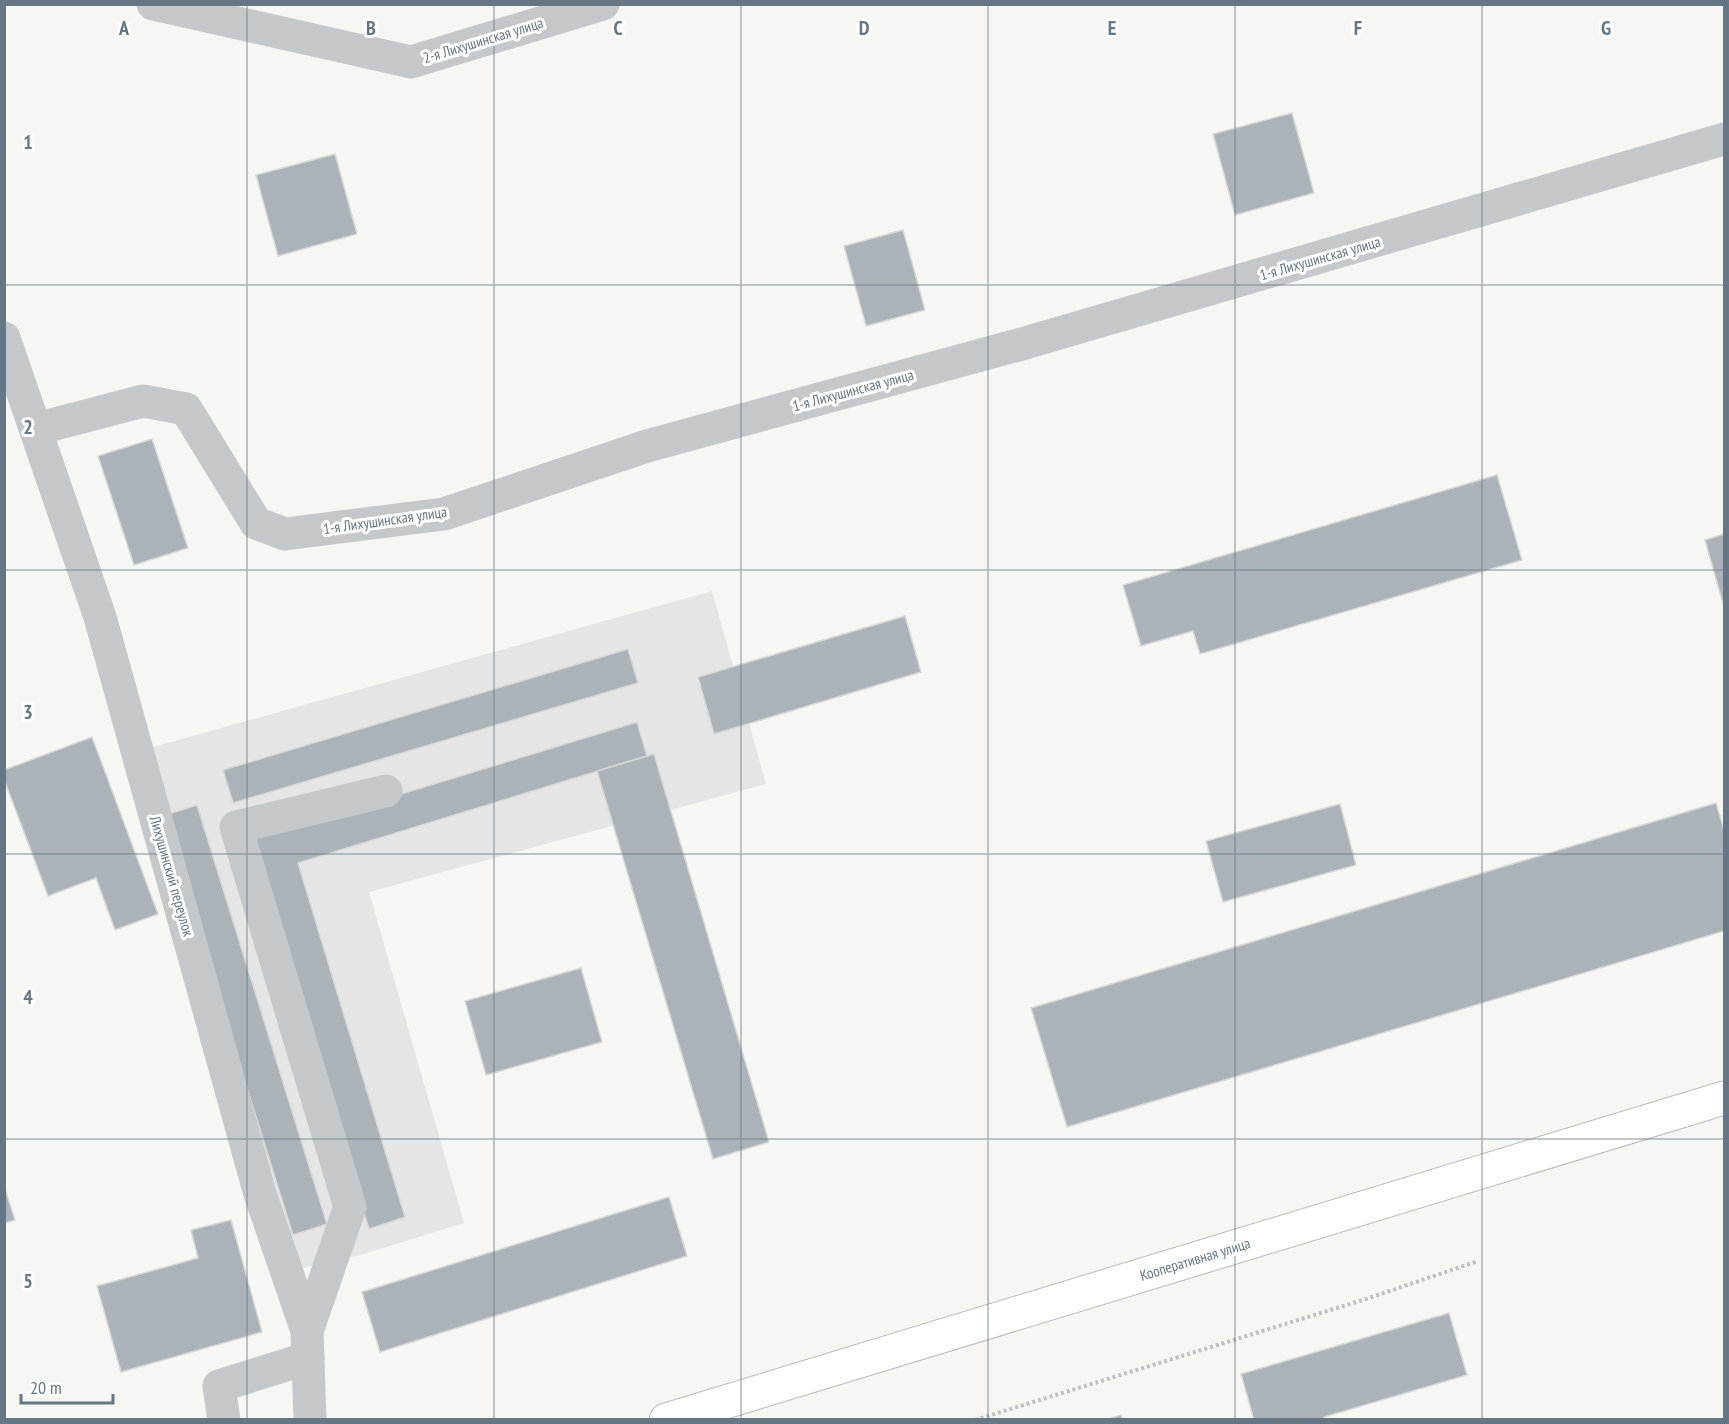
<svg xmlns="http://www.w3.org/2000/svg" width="1729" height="1424" viewBox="0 0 1729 1424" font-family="'PT Sans Narrow',sans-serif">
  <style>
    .built { fill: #e4e5e4 }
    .building { fill: #abb3b8; stroke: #d8d8d5; stroke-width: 1.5 }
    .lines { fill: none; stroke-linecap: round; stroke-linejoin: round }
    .major-casing { stroke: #b7bbbf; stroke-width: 35 }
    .path { stroke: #bec0c2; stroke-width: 4; stroke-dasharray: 3 3; stroke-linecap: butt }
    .minor { stroke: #c4c8cb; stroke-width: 33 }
    .major { stroke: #fff; stroke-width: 33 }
    .grid { fill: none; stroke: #657684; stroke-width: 1.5; stroke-opacity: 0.55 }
    .labels { text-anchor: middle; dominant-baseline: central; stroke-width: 6; stroke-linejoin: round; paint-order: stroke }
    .street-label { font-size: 15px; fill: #657684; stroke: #fff }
    .grid-label { font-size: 20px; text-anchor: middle; font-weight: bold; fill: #657684; stroke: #fff; stroke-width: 6; stroke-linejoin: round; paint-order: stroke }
  </style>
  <rect width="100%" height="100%" fill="#f6f6f3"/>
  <!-- built -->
  <polygon class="built" points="712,591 766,784 369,892 464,1223 364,1254 299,1269 139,751"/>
  <!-- building -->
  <g class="building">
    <polygon points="1292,113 1314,193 1235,215 1213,134"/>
    <polygon points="335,154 357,234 278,256 256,175"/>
    <polygon points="903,230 925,310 866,326 844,246"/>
    <polygon points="152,439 188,548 134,565 98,456"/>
    <polygon points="1497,475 1522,560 1200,654 1193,631 1141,646 1123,585"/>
    <polygon points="1724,534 1724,607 1705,540"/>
    <polygon points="905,616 921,672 714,734 698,677"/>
    <polygon points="628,649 638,683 233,803 223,770"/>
    <polygon points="637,722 647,756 298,863 405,1217 369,1229 251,840"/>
    <polygon points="92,737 158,914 115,930 96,878 48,896 4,779 4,770"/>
    <polygon points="654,754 769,1142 713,1159 597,771"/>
    <polygon points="1716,803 1724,830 1724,931 1067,1127 1031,1008"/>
    <polygon points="1340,804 1356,865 1223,902 1206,841"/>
    <polygon points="197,805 327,1224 293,1235 162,816"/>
    <polygon points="581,968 602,1042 486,1075 465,1001"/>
    <polygon points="4,1186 15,1220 4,1223"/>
    <polygon points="669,1197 687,1256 380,1352 362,1292"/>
    <polygon points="231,1220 262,1332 121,1372 97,1286 198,1258 191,1230"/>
    <polygon points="1449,1313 1467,1375 1324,1417 1325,1420 1254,1420 1241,1374"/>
    <polygon points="1121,1415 1123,1420 1106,1420"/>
  </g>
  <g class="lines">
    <defs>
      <polyline id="major" points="666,1420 1724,1098"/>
    </defs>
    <!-- major casing -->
    <use href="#major" class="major-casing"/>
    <!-- path -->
    <polyline class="path" points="975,1420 1366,1299 1478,1261"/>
    <!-- minor -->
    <g class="minor">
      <polyline points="153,4 411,62 603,4"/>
      <polyline points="4,338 100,617 260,1194 307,1331 310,1420"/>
      <polyline points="36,429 143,401 186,409 256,523 285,534 444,514 647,446 1018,345 1724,139"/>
      <polyline points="307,1331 350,1207 236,827 386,791"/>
      <polyline points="224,1420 219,1386 308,1358"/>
    </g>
    <!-- major -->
    <use href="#major" class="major"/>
  </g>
  <!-- grid -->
  <path class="grid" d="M247 4V1420M494 4V1420M741 4V1420M988 4V1420M1235 4V1420M1482 4V1420M4 285H1724M4 570H1724M4 854H1724M4 1139H1724"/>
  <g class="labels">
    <!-- street labels -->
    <g class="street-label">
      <text transform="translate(483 40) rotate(-17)">2-я Лихушинская улица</text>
      <text transform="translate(1320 258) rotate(-16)">1-я Лихушинская улица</text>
      <text transform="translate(853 390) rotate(-15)">1-я Лихушинская улица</text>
      <text transform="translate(385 520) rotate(-8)">1-я Лихушинская улица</text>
      <text transform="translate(172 876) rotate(74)">Лихушинский переулок</text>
      <text transform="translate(1195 1259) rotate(-17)">Кооперативная улица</text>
    </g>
  </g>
  <g class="grid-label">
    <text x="124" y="35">A</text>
    <text x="371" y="35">B</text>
    <text x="618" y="35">C</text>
    <text x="864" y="35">D</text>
    <text x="1112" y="35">E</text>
    <text x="1358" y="35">F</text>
    <text x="1606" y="35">G</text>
    <text x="28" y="149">1</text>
    <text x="28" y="434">2</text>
    <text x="28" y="719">3</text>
    <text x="28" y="1004">4</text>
    <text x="28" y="1288">5</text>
  </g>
  <!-- border -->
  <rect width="1729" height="1424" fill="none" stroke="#657684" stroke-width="12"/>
  <!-- scale -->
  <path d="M21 1394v9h92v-9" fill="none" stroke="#657684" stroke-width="3"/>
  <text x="30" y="1394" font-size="18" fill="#657684" stroke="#ffffff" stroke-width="4.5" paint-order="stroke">20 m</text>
</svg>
